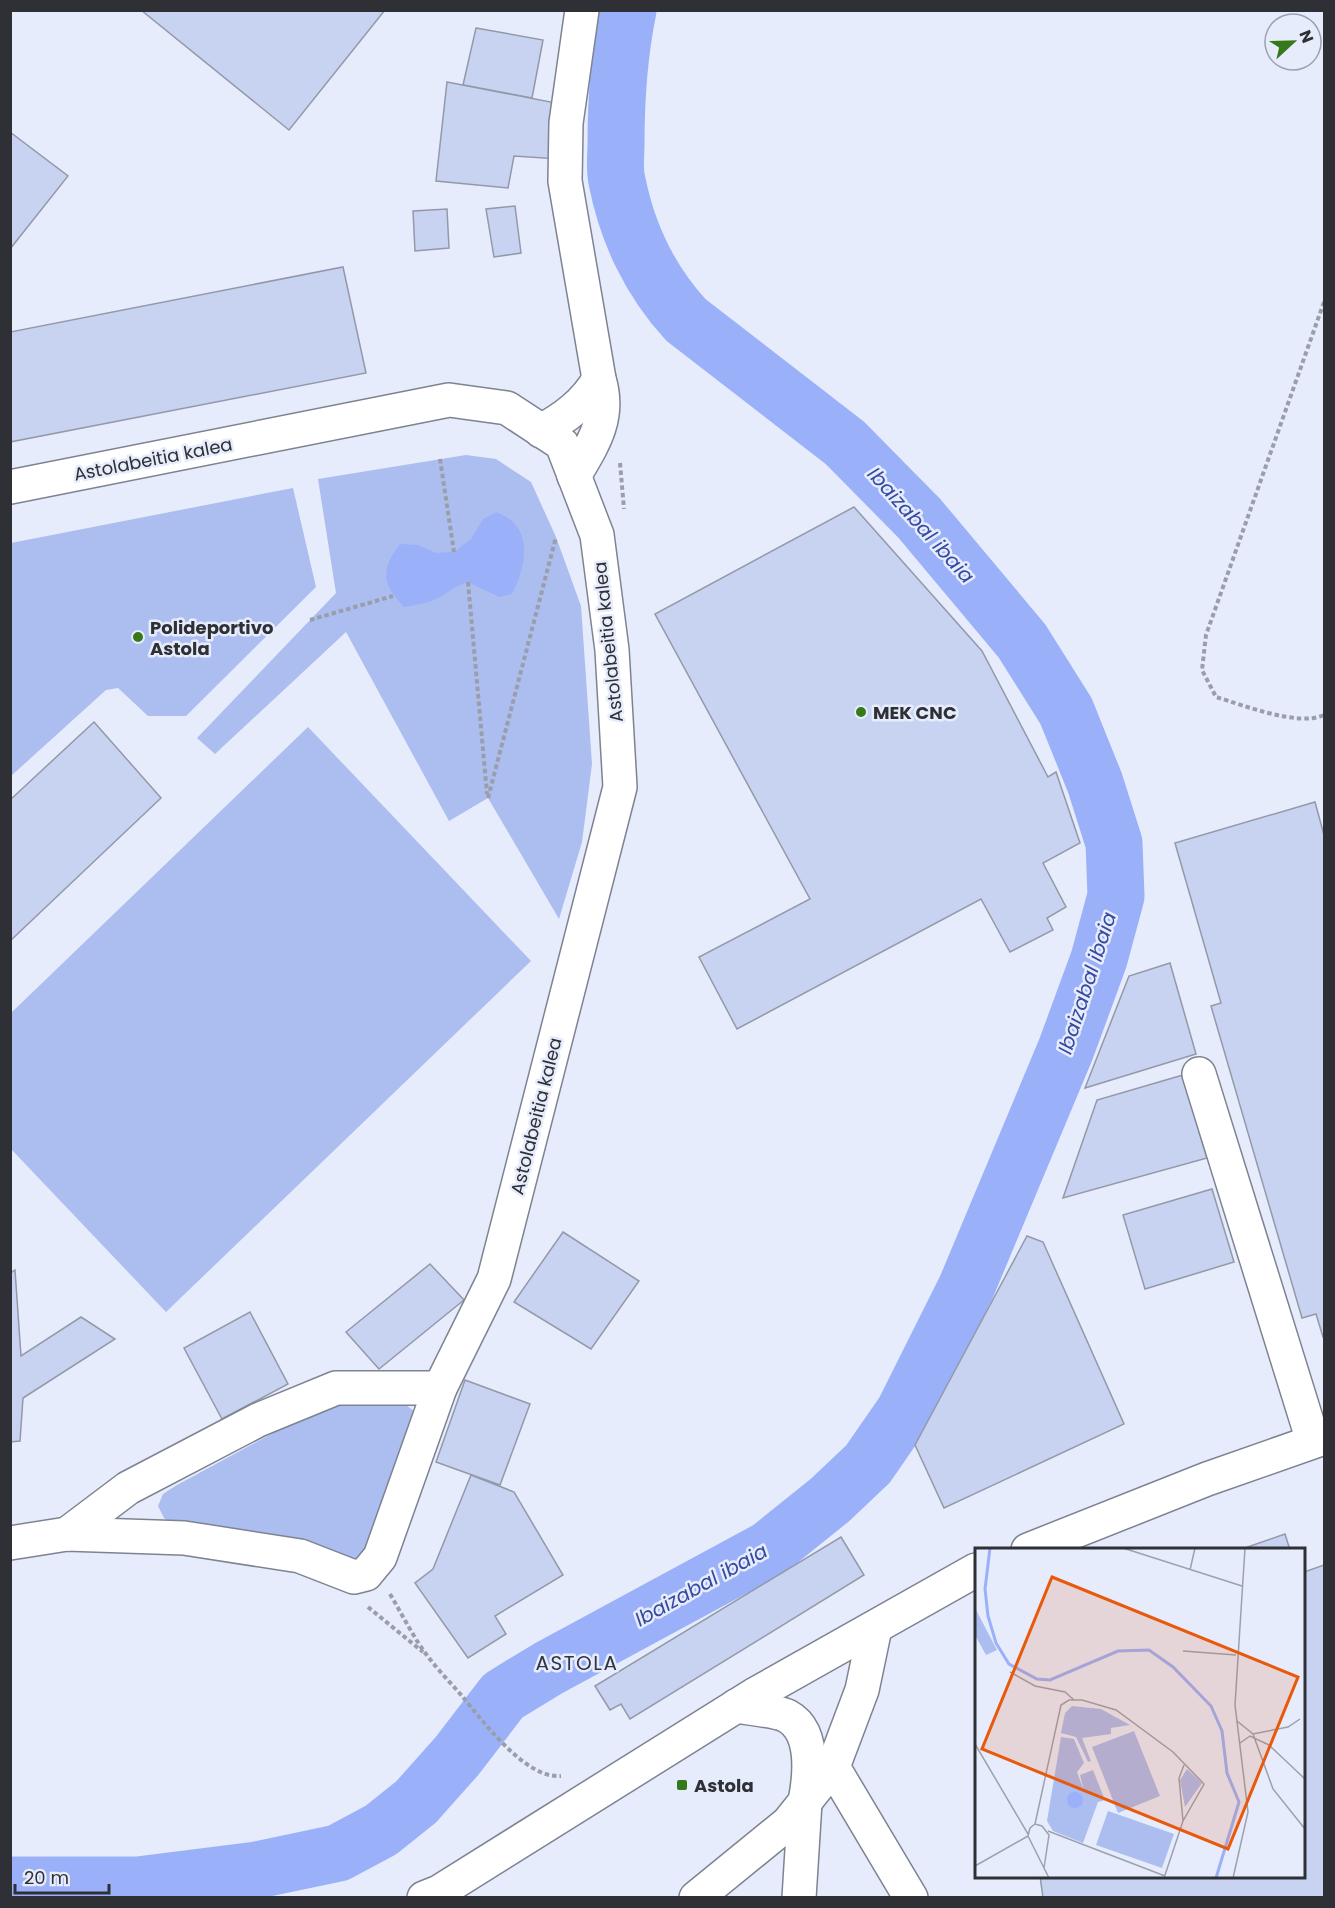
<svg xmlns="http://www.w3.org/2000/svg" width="1335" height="1908" viewBox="0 0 1335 1908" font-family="Poppins,sans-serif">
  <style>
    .green { fill: #acbdef }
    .water { fill: #9ab1fa }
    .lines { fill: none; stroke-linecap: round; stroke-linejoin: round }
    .river { stroke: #9ab1fa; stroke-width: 57 }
    .building { fill: #c8d3f1; stroke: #9399a8; stroke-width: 1.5 }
    .minor-casing { stroke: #7d8391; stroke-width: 36 }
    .path { stroke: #999ea9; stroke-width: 4; stroke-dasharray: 4.5 3; stroke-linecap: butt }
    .minor { stroke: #fff; stroke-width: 33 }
    .poi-dot { fill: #367919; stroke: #e6ecfc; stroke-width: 2 }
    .labels { text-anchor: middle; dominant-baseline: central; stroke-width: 5; stroke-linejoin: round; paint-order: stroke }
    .street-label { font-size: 18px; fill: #2e3036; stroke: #e6ecfc }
    .poi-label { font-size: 18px; font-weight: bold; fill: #2e3036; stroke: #e6ecfc; text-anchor: start }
    .water-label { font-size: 20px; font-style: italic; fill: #364a9f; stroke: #e6ecfc }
    .neighbourhood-label { font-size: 20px; letter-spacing: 1.5px; fill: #313542; stroke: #e6ecfc }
    .inset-river { fill: none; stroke: #9ab1fa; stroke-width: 3 }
    .inset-road { fill: none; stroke: #9ca1ad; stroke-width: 1.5 }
    .view { fill: #e8590c; fill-opacity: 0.15; stroke: #e8590c; stroke-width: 3 }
    .inset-edge { fill: none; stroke: #2e3036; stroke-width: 3 }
  </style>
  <rect width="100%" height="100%" fill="#e6ecfc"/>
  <!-- green -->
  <g class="green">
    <polygon points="466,455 496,459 531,482 556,537 581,606 592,764 582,842 559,919 488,798 449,821 346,632 215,754 197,738 336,593 318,479"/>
    <polygon points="293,488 316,587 186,716 148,716 118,688 106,690 11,776 11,543"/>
    <polygon points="308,727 531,961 166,1312 11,1149 11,1013"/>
    <polygon points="330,1402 402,1402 414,1411 419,1423 391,1518 355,1564 176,1526 164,1518 158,1506 163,1494 177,1485"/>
  </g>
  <!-- water -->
  <path class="water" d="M497 512C502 515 509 518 513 522 532 540 523 574 512 594L499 597 468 582C455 586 449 592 438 598 427 604 416 605 404 607 381 584 381 569 400 544L418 545 436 553 454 552 471 539 483 519Z"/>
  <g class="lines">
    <!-- river -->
    <path class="river" d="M10 1885H138L257 1870 338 1853 381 1830 416 1802 457 1756 503 1696 549 1668 769 1549 830 1500 868 1464 904 1412 966 1288 1066 1049 1099 959 1116 896 1114 843 1095 783 1066 711 1022 641 919 518 845 443 686 320C650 281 627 232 617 181 614 169 616 156 616 144 616 100 619 54 628 10"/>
  </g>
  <!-- building -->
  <g class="building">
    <polygon points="141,10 385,10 289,130"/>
    <polygon points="476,28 543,40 532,98 463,85"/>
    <polygon points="447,82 561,104 559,159 514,156 508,188 436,181"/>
    <polygon points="10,132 68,176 10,249"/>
    <polygon points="515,206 521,253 494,257 486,209"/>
    <polygon points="447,209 449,248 415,251 413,211"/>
    <polygon points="343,267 366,373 10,442 10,332"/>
    <polygon points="854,507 982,651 1048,777 1056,772 1080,843 1043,863 1066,907 1047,918 1053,930 1010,952 981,899 737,1029 699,957 810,899 655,614"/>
    <polygon points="94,722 161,798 10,941 10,800"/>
    <polygon points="1315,802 1324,835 1324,1337 1323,1337 1316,1314 1302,1318 1211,1006 1221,1003 1175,843"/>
    <polygon points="1170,963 1196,1054 1085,1088 1129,976"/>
    <polygon points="1183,1075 1207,1158 1063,1198 1097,1100"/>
    <polygon points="1212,1189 1234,1262 1145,1289 1123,1215"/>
    <polygon points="563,1232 639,1281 591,1349 514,1302"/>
    <polygon points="1027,1236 1043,1242 1124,1424 944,1508 915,1445"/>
    <polygon points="430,1264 464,1300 379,1369 346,1332"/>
    <polygon points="15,1270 21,1356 81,1317 115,1339 23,1398 20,1441 10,1442 10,1273"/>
    <polygon points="250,1312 288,1384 222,1419 184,1348"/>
    <polygon points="465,1380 530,1404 500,1485 436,1462"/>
    <polygon points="471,1475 514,1492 563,1575 495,1616 506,1634 468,1658 415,1583 433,1569"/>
    <polygon points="1285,1534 1290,1550 1239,1550"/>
    <polygon points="841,1537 864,1575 630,1719 621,1704 610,1710 595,1686"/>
    <polygon points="1324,1565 1324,1898 1043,1898 1040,1876 1304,1876 1304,1572"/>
  </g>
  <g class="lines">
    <defs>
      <g id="minor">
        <path d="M541 431C565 418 585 403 599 379"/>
        <path d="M574 476C593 444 611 418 599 379L565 181 566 123 582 10"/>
        <polyline points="10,487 449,400 507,408 562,444 597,535 612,650 620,787 494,1279 440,1388 380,1557 366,1574 354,1577 300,1556 184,1538 67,1534 10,1543"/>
        <polyline points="1199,1074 1313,1441"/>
        <polyline points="67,1534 128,1488 258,1420 336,1388 440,1388"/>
        <polyline points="1028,1550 1207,1479 1324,1438"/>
        <path d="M736 1706C747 1708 778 1711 787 1716 815 1731 810 1776 805 1802L799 1898"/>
        <polyline points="833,1767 911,1898"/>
        <polyline points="424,1898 439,1892 754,1695 976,1570"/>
        <polyline points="696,1898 788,1823 833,1767 862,1690 875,1628"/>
      </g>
    </defs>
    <!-- minor casing -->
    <use href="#minor" class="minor-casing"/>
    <!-- path -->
    <g class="path">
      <path d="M1324 302 1206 635 1202 670 1216 697C1243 705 1298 727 1324 715"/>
      <polyline points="440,459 454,552"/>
      <polyline points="620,463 624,509"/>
      <polyline points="468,582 487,794"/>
      <polyline points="310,620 393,596"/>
      <polyline points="488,798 556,537"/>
      <path d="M390 1594C402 1614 412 1635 426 1654 437 1669 450 1682 462 1696 483 1721 525 1779 561 1776"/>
      <polyline points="368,1607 423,1652"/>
    </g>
    <!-- minor -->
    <use href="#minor" class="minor"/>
  </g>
  <!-- markers -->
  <g class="poi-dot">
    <circle cx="138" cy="637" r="6"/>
    <circle cx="861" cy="712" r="6"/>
    <rect x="676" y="1779" width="12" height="12" rx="3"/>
  </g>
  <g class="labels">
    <!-- street labels -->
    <g class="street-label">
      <text transform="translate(153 459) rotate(-11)">Astolabeitia kalea</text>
      <text transform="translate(608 642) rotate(-96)">Astolabeitia kalea</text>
      <text transform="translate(536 1116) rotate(-76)">Astolabeitia kalea</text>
    </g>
    <!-- poi labels -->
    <g class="poi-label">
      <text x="150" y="627">Polideportivo<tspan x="150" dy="21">Astola</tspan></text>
      <text x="873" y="712">MEK CNC</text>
      <text x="694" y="1785">Astola</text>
    </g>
    <!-- water labels -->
    <g class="water-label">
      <text transform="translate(921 525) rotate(48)">Ibaizabal ibaia</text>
      <text transform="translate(1087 983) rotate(-72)">Ibaizabal ibaia</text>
      <text transform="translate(701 1585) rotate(-29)">Ibaizabal ibaia</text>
    </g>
    <!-- neighbourhood labels -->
    <g class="neighbourhood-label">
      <text x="577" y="1663">ASTOLA</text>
    </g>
  </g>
  <!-- overview -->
  <g transform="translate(975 1548)">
    <rect width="330" height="330" fill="#e6ecfc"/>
    <path d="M0 60 22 102 11 107 0 87ZM97 158 126 161 155 177 136 180V186L107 190 116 213 113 214 101 189 86 185 90 165ZM159 183 185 248 143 265 117 199ZM86 189 99 191 109 215 102 224 109 243 105 227 118 222 130 252 123 254 108 295 78 283 72 273ZM212 221 227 235 210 259 205 232ZM133 263 199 286 187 320 121 297Z" fill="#acbdef"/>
    <path d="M92 252a8 8 0 1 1 16 0a8 8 0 1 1-16 0Z" fill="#9ab1fa"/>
    <path class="inset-river" d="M15 0 10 41 13 68 21 95 34 116 62 131 75 132 143 103 174 102 198 119 236 158 247 183 252 225 264 254 241 330"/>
    <path class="inset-road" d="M148 0 267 38M215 22 220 0M208 103 261 107M35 124 60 138 90 144 99 152M262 173 278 186 298 241 330 281M278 186 313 179 325 171M265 195 275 188 294 197 330 231M0 196 53 286M208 273 204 230 209 217M60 276 86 157 94 152H107L141 162 198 204 229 236 208 273 189 330M73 283 190 328M0 318 53 288M69 320 74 287 67 278 60 276 55 280 53 288 74 330M258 330 273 264 260 157 270 0"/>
    <path class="view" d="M77 29 323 129 253 301 7 201Z"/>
    <rect width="330" height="330" class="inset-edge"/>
  </g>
  <!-- border -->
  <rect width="1335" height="1908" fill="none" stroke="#2e3036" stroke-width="24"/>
  <!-- north arrow -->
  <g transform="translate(1293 42) rotate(68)"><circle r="28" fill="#e6ecfc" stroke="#9ca1ad" stroke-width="1.5"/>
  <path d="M0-4.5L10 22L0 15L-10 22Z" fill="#367919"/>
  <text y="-9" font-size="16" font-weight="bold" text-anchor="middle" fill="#2e3036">N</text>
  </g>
  <!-- scale -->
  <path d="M15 1884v9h94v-9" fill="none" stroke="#2e3036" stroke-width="3"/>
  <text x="24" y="1884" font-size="18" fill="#2e3036" stroke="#e6ecfc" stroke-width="4.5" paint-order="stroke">20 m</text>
</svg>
